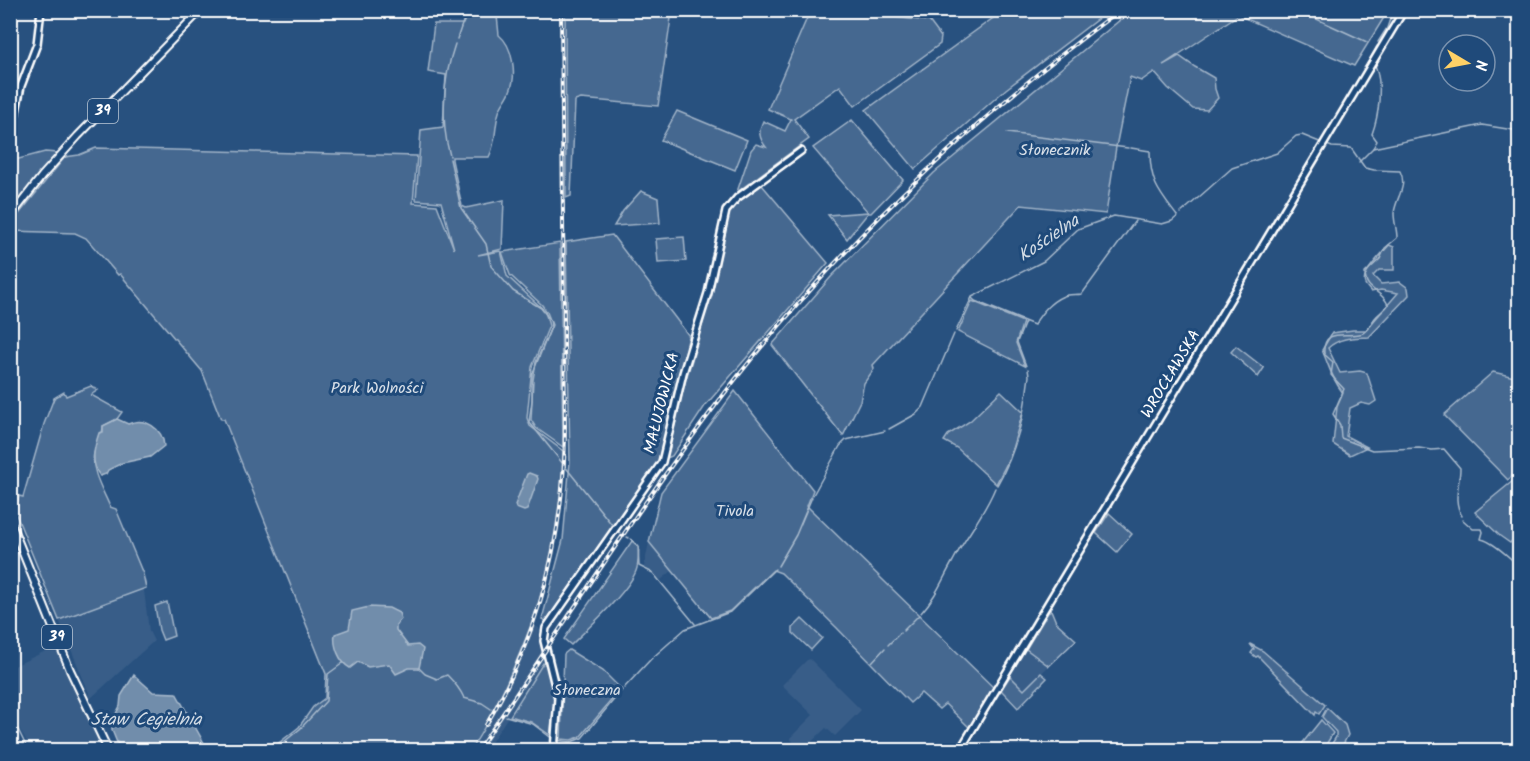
<svg xmlns="http://www.w3.org/2000/svg" width="1530" height="761" viewBox="0 0 1530 761" font-family="Kalam,sans-serif">
  <style>
    .built { fill: #375d88 }
    .green { fill: #446890; stroke: #a2b4c8; stroke-width: 1.5 }
    .water { fill: #718dab; stroke: #aabbcd; stroke-width: 1.5 }
    .lines { fill: none; stroke-linecap: round; stroke-linejoin: round }
    .stream { stroke: #aabbcd; stroke-width: 1.5 }
    .secondary-casing { stroke: #fff; stroke-width: 10 }
    .primary-casing { stroke: #fff; stroke-width: 10 }
    .secondary { stroke: #1f4a7a; stroke-width: 5 }
    .primary { stroke: #1f4a7a; stroke-width: 6 }
    .rail-casing { stroke: #fff; stroke-width: 4 }
    .rail { stroke: #1f4a7a; stroke-width: 1.5; stroke-dasharray: 4.5; stroke-linecap: butt }
    .labels { text-anchor: middle; dominant-baseline: central; stroke-width: 6; stroke-linejoin: round; paint-order: stroke }
    .shield { fill: #1f4a7a; stroke: #bcc9d7; stroke-width: 1.5 }
    .shield-label { font-size: 15px; font-weight: bold; fill: #fff }
    .park-label { font-size: 16px; fill: #dae1e9; stroke: #1f4a7a }
    .street-label { font-size: 16px; fill: #fff; stroke: #1f4a7a }
    .water-label { font-size: 18px; font-style: italic; fill: #d4dde6; stroke: #1f4a7a }
  </style>
  <rect width="100%" height="100%" fill="#28517f"/>
  <filter id="ink" filterUnits="userSpaceOnUse"><feTurbulence type="fractalNoise" baseFrequency=".0167" numOctaves="2"/><feDisplacementMap in="SourceGraphic" scale="12" xChannelSelector="R" yChannelSelector="G"/><feConvolveMatrix kernelMatrix="1 2 1 2 8 2 1 2 1" color-interpolation-filters="sRGB"/></filter>
  <g filter="url(#ink)">
    <!-- built -->
    <g class="built">
      <polygon points="649,542 672,571 661,580 653,572 644,567"/>
      <polygon points="144,590 149,631 154,641 91,698 59,620"/>
      <polygon points="528,622 539,628 541,650 545,661 486,750 462,750"/>
      <polygon points="56,646 105,750 31,750 11,713 10,668"/>
      <polygon points="1026,649 1049,666 1024,690 1010,676"/>
      <polygon points="810,659 861,710 835,736 826,728 803,750 799,750 790,738 813,715 782,685 807,660"/>
    </g>
    <!-- green -->
    <g class="green">
      <path d="M468 11H488L497 16 499 35C513 46 517 75 510 91 508 98 501 104 499 112 494 127 497 142 489 157H452V160L462 206 466 208 504 200 502 249 478 255 501 251 507 276 545 311 549 326 532 367 527 418 530 426 563 451C565 533 540 613 505 686 495 708 484 731 470 750H270L299 727 313 707 325 698 326 674 224 419H221L202 371 120 274 118 275 86 238 75 233 11 231V224L65 157 79 155 96 148 417 156 413 203 437 205 454 249 441 202 416 200 421 130 443 127 446 75 428 72 434 24H463Z"/>
      <polygon points="565,11 672,11 658,106 581,99 575,101 571,196 566,198"/>
      <path d="M810 11H838L929 21 941 37 940 44 855 106 840 86 794 119 809 139 737 192 751 150 756 144 766 147C759 138 758 132 763 121L785 131 791 119 768 109Z"/>
      <polygon points="1003,11 1108,11 1006,89 915,169 866,110"/>
      <polygon points="1131,11 1388,11 1354,66 1238,15 1163,65 1179,56 1195,67 1214,78 1215,89 1218,98 1207,110 1193,109 1168,88 1154,72 1141,81 1130,77 1116,147 1106,214 1021,205 873,365 874,369 864,383 860,401 843,436 772,345 831,277 934,173"/>
      <polygon points="677,111 747,140 735,170 661,140"/>
      <polygon points="852,120 903,180 871,213 868,213 847,239 828,215 868,212 813,148"/>
      <polygon points="45,152 57,153 11,209 11,161"/>
      <polygon points="762,185 828,263 705,406 672,456 667,458 685,382 698,341 718,266 727,217 734,205"/>
      <polygon points="641,191 658,198 660,223 614,226 623,211"/>
      <polygon points="612,235 689,336 659,460 546,621 542,619 563,540 570,462 566,242"/>
      <polygon points="684,237 686,261 658,263 656,239"/>
      <polygon points="560,243 563,447 536,428 531,420 533,380 536,362 552,325 547,312 542,305 510,275 502,252"/>
      <path d="M1389 245 1394 247V270H1379L1373 276 1381 284 1400 282 1408 288 1409 295 1369 337C1353 338 1340 337 1328 348L1340 373 1360 371 1367 373 1376 401 1370 405 1361 403 1350 408 1346 436 1367 447 1350 455 1333 444 1337 407 1343 393C1331 377 1330 368 1322 350L1332 333 1353 330H1366L1398 293 1381 290 1371 292C1369 289 1366 287 1365 284 1360 274 1383 253 1389 245Z"/>
      <polygon points="972,301 1023,322 1016,343 1025,366 958,332"/>
      <polygon points="1236,346 1264,368 1258,377 1231,352"/>
      <polygon points="1493,372 1519,378 1519,469 1508,480 1444,415"/>
      <path d="M91 386 98 390 91 395 122 412 117 419 103 426C103 436 97 444 94 453 90 470 104 492 110 507L116 509 143 574 146 588 59 620 15 512 19 496 23 497 44 424 54 398 64 392 66 396Z"/>
      <polygon points="735,391 813,490 807,506 994,688 970,728 945,704 939,709 921,693 910,703 837,628 781,573 773,570 730,611 711,618 649,542 661,492"/>
      <polygon points="1001,391 1023,412 1009,459 996,484 957,448 944,441 948,435 970,421"/>
      <polygon points="1519,476 1519,534 1510,543 1500,536 1475,512"/>
      <polygon points="1109,513 1132,534 1117,552 1096,533"/>
      <path d="M632 541 639 547C638 555 639 564 636 571 628 592 588 628 571 645L564 639Z"/>
      <polygon points="167,602 174,636 163,640 159,630 155,606"/>
      <polygon points="1051,610 1056,622 1076,640 1049,666 1026,649 1049,611"/>
      <polygon points="802,619 822,638 811,650 793,633 793,628"/>
      <polygon points="1250,644 1263,651 1325,705 1319,714 1316,712 1315,715 1258,656 1256,657 1251,653 1254,649"/>
      <polygon points="569,650 603,671 621,689 580,737 571,740 561,739 564,654"/>
      <polygon points="543,663 546,665 555,696 550,735 531,722 510,716"/>
      <polygon points="1041,673 1047,678 1018,708 1001,690 1010,676 1024,690"/>
      <polygon points="1327,708 1345,725 1348,735 1340,750 1328,750 1336,737 1336,732 1322,717"/>
      <polygon points="1321,720 1333,733 1323,750 1297,750"/>
    </g>
    <!-- water -->
    <g class="water">
      <path d="M117 419 128 424C145 416 163 429 164 446L150 457 122 463 108 470 106 474 100 476C90 463 94 448 99 433L103 432V426Z"/>
      <polygon points="529,473 537,476 538,479 527,510 524,511 516,508 515,505 527,474"/>
      <path d="M369 607 389 608 399 613 401 619 396 625V630L408 646 418 645 423 649 419 668H409L396 674 389 664 368 667 358 662 350 668C339 662 333 645 335 634L349 629 352 611Z"/>
      <polygon points="134,675 153,692 176,693 208,750 120,750 112,730 112,721 120,706 121,696"/>
    </g>
    <g class="lines">
      <!-- stream -->
      <g class="stream">
        <polyline points="1297,10 1367,42"/>
        <polyline points="457,39 467,10"/>
        <polyline points="1378,42 1387,28 1393,10"/>
        <polyline points="1369,61 1377,46"/>
        <polyline points="1007,133 1128,148"/>
        <path d="M1131 148 1150 151C1150 183 1159 192 1177 216"/>
        <polyline points="1373,148 1482,125 1520,131"/>
        <path d="M450 156C440 120 443 79 455 44"/>
        <polyline points="450,159 461,208 486,244 491,266 513,291 541,308 550,320 551,327 532,375 532,400 529,422"/>
        <path d="M1359 162 1373 148 1377 141 1372 134C1379 115 1383 84 1375 65"/>
        <path d="M1181 213 1232 168 1277 153 1296 136 1302 135 1332 147 1351 148 1365 168 1374 170 1400 171C1408 187 1396 197 1394 213 1394 222 1397 230 1397 238L1385 248 1380 259 1365 273C1365 292 1383 290 1388 305 1385 310 1379 313 1375 318 1371 323 1369 329 1363 333 1350 339 1322 325 1324 354L1333 362 1331 375 1344 389 1333 414 1340 425 1341 438 1372 450 1419 448 1432 450 1444 449 1460 468C1460 485 1452 500 1462 516"/>
        <path d="M972 298 975 301 1034 325C1041 313 1052 299 1067 295 1072 294 1077 295 1082 294L1135 221"/>
        <polyline points="1025,322 1017,342 1026,366"/>
        <polyline points="956,331 972,297 1044,261 1078,229 1114,216 1162,224 1172,221 1178,216"/>
        <polyline points="530,423 613,526"/>
        <polyline points="889,429 916,414 923,407 954,334"/>
        <path d="M997 485C1017 451 1024 415 1029 376L1028 369"/>
        <polyline points="813,495 840,446 846,440 885,431"/>
        <path d="M1463 520 1473 529H1482L1483 532 1481 539C1493 541 1511 559 1520 567"/>
        <polyline points="618,531 620,533"/>
        <polyline points="627,537 629,538"/>
        <polyline points="631,539 638,546 639,566 653,573 695,624"/>
        <polyline points="778,566 796,535 812,497"/>
        <polyline points="747,596 775,569"/>
        <path d="M921 613C937 595 942 580 953 561 966 536 984 515 995 488"/>
        <polyline points="903,631 919,615"/>
        <polyline points="888,645 900,633"/>
        <polyline points="872,662 885,648"/>
        <path d="M419 668 425 674 437 679 447 675C453 681 461 691 464 698L482 703 491 709"/>
        <polyline points="624,688 651,659 685,629 730,612 744,598"/>
        <polyline points="10,713 28,750"/>
        <polyline points="506,716 533,724 554,740 571,742 582,738 622,690"/>
        <polyline points="274,750 300,729 326,701 328,674 343,663"/>
      </g>
      <defs>
        <g id="secondary">
          <polyline points="10,142 21,86 37,44 41,10"/>
          <polyline points="554,750 558,698 544,641 546,628 662,462 683,373 708,293 726,211 737,198 801,151"/>
          <polyline points="960,750 1404,10"/>
        </g>
        <g id="primary">
          <polyline points="10,217 42,176 78,136 201,10"/>
          <polyline points="10,521 70,670 108,750"/>
        </g>
      </defs>
      <!-- secondary casing -->
      <use href="#secondary" class="secondary-casing"/>
      <!-- primary casing -->
      <use href="#primary" class="primary-casing"/>
      <!-- secondary -->
      <use href="#secondary" class="secondary"/>
      <!-- primary -->
      <use href="#primary" class="primary"/>
      <defs>
        <g id="rail">
          <path d="M486 725C540 634 565 532 565 426L561 10"/>
          <path d="M478 750C564 626 645 495 738 376 848 237 978 115 1120 10"/>
        </g>
      </defs>
      <!-- rail casing -->
      <use href="#rail" class="rail-casing"/>
      <!-- rail -->
      <use href="#rail" class="rail"/>
    </g>
  </g>
  <g class="labels">
    <!-- shield labels -->
    <g class="shield">
      <rect x="88" y="99" width="30" height="24" rx="4.5"/>
      <rect x="42" y="625" width="30" height="24" rx="4.5"/>
    </g>
    <g class="shield-label">
      <text x="103" y="111">39</text>
      <text x="57" y="637">39</text>
    </g>
    <!-- park labels -->
    <g class="park-label">
      <text x="1055" y="150">Słonecznik</text>
      <text x="377" y="388">Park Wolności</text>
      <text x="735" y="511">Tivola</text>
      <text x="587" y="690">Słoneczna</text>
    </g>
    <!-- street labels -->
    <g class="street-label">
      <text transform="translate(1171 374) rotate(-59)">WROCŁAWSKA</text>
      <text transform="translate(662 403) rotate(-76)">MAŁUJOWICKA</text>
    </g>
    <!-- water labels -->
    <g class="water-label">
      <text transform="translate(1049 239) rotate(-34)">Kościelna</text>
      <text x="146" y="720">Staw Cegielnia</text>
    </g>
  </g>
  <!-- margin -->
  <rect width="1530" height="761" fill="none" stroke="#1f4a7a" stroke-width="36"/>
  <rect x="18" y="18" width="1494" height="725" fill="none" stroke="#fff" stroke-width="2" filter="url(#ink)"/>
  <!-- north arrow -->
  <g transform="translate(1467 63) rotate(100)"><circle r="28" fill="#1f4a7a" stroke="#7992af" stroke-width="1.5"/>
  <path d="M0-4.5L10 22L0 15L-10 22Z" fill="#ffd166"/>
  <text y="-9" font-size="16" font-weight="bold" text-anchor="middle" fill="#ffffff">N</text>
  </g>
</svg>
